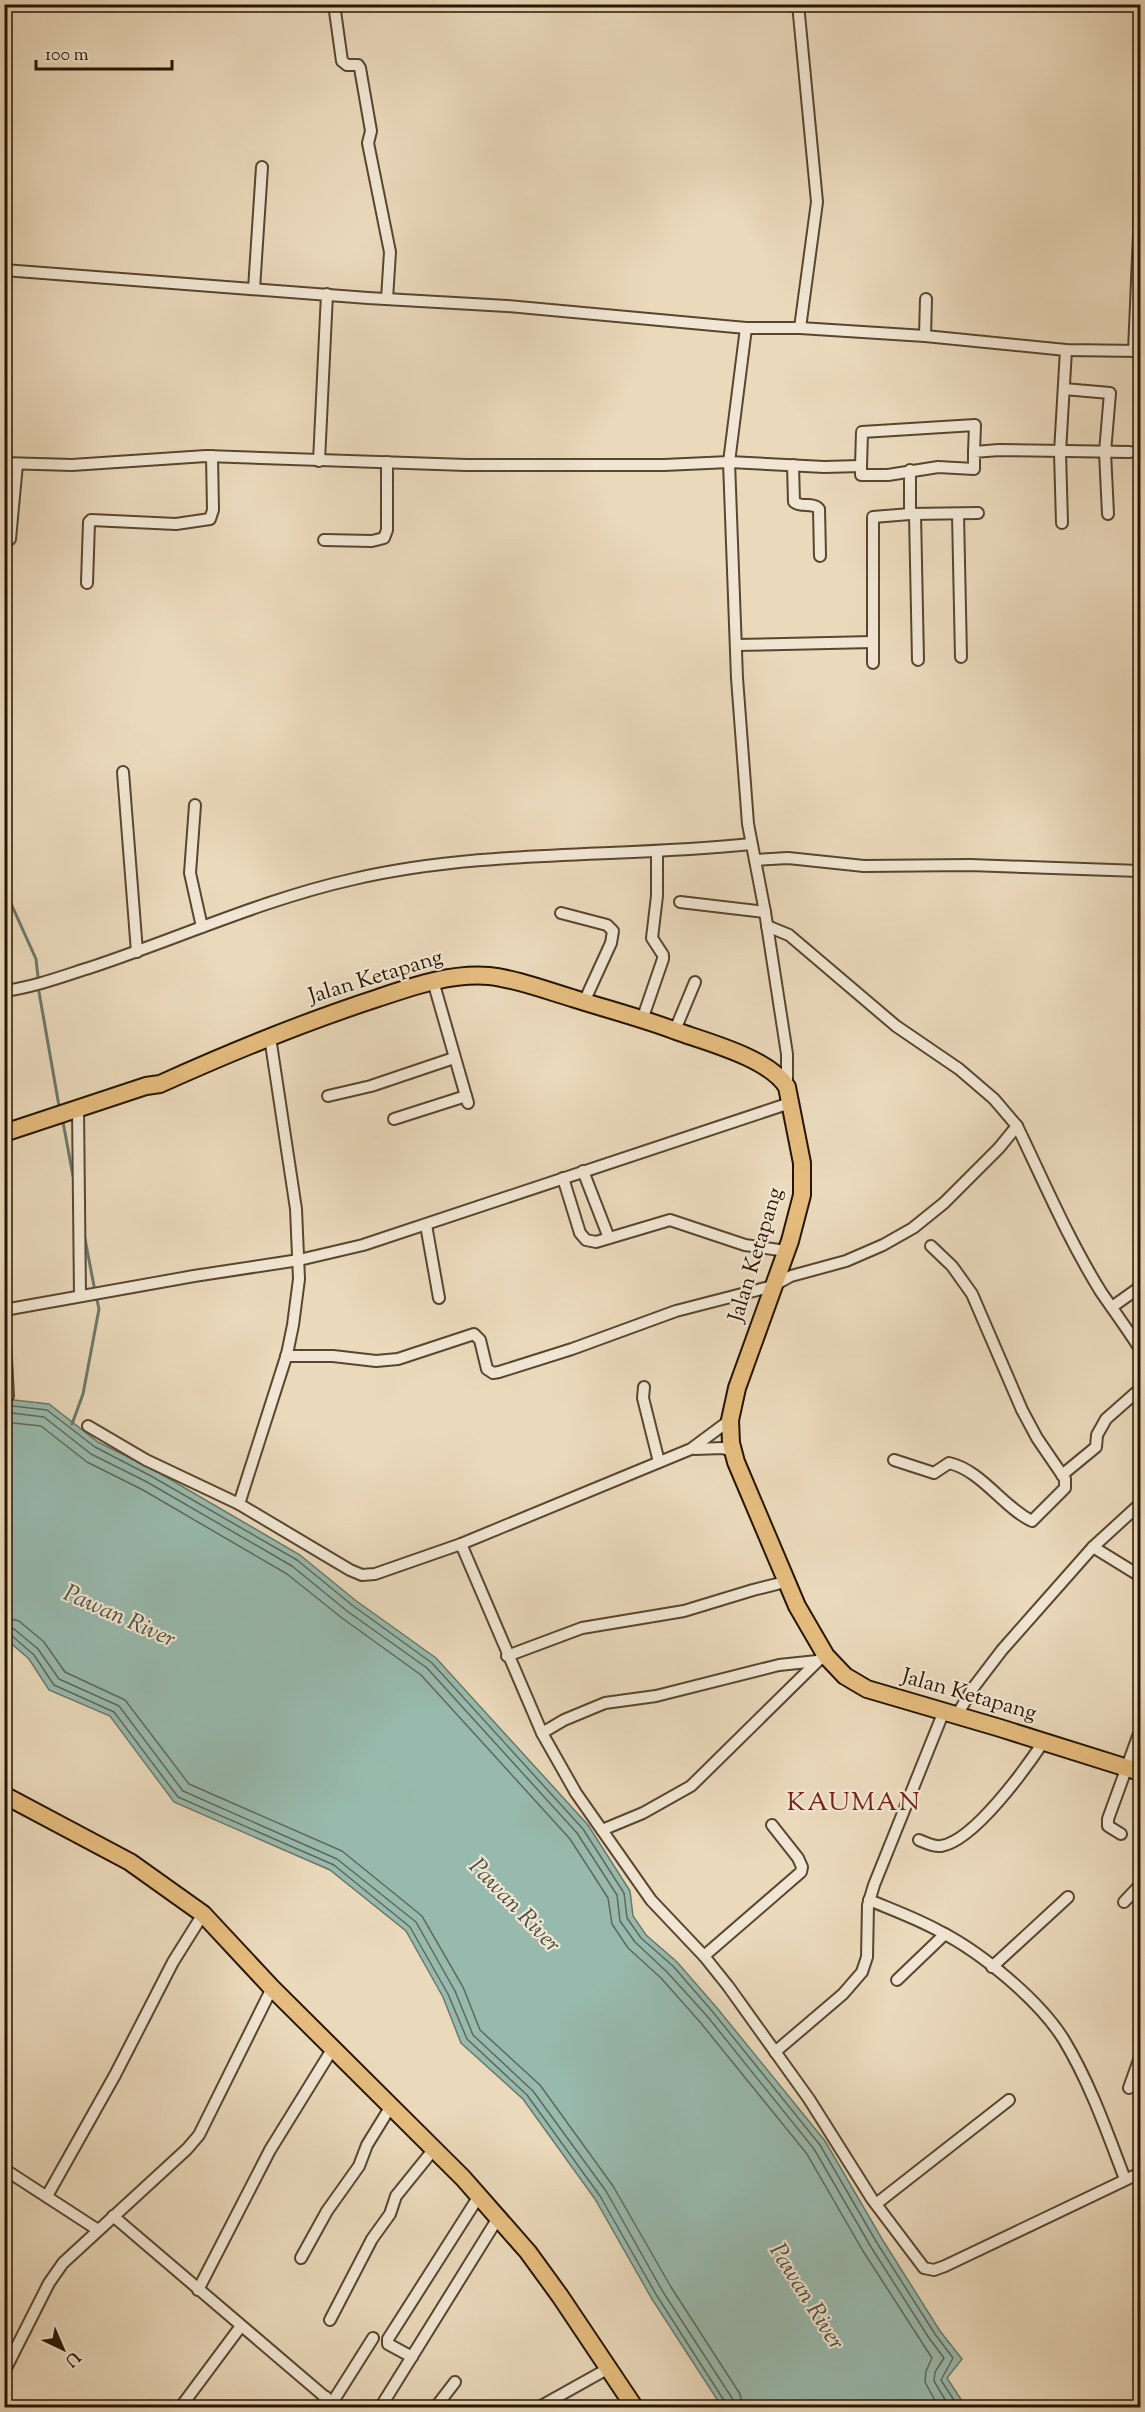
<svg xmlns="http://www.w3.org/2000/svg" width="1145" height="2412" viewBox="0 0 1145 2412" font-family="'Sorts Mill Goudy',serif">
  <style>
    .water { fill: #98baae; stroke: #6b7869; stroke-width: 1.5 }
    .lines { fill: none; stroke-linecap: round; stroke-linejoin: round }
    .shore { stroke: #606858; stroke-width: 1.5 }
    .stream { stroke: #6b7869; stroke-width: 3 }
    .street-casing { stroke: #584630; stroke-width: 14 }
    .primary-casing { stroke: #271501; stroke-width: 20 }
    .street { stroke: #f1e6d3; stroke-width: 10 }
    .primary { stroke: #e5bc7e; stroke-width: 16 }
    .labels { text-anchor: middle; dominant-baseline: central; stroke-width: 4.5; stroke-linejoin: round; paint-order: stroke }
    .street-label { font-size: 22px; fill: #271501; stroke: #f1e6d3 }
    .water-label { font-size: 24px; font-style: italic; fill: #4f4f3e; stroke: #f1e6d3 }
    .quarter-label { font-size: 26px; letter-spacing: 1.5px; fill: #7a1f14; stroke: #f1e6d3 }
  </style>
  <rect width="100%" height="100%" fill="#ead9bb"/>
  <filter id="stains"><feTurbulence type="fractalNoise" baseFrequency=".00333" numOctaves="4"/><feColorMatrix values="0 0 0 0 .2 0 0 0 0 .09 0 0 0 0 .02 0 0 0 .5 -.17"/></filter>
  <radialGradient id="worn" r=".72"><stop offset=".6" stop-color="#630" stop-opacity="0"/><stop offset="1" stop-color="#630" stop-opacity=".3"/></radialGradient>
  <!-- water -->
  <polygon class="water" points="5,1399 49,1404 98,1442 154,1470 300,1555 355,1600 436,1658 588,1825 630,1891 633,1916 646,1935 677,1962 717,2008 825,2141 882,2239 940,2331 962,2359 947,2378 966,2407 722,2407 652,2299 595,2199 523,2099 461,2043 443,1997 406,1931 330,1870 174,1802 110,1716 49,1690 29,1659 5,1638"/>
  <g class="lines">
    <!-- shore -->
    <g class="shore">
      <polyline points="4,1405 47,1410 95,1447 151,1476 297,1560 352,1605 432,1663 583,1829 624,1893 627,1918 641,1938 673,1966 712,2011 820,2145 877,2243 935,2334 953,2358 941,2380 959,2408"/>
      <polyline points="4,1412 44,1417 91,1454 147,1482 292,1566 347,1611 427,1668 577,1833 617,1895 620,1921 635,1942 667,1972 707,2016 814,2149 871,2247 929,2338 944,2358 935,2372 934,2381 950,2408"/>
      <polyline points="4,1422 41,1426 87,1462 143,1490 287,1574 342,1618 421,1675 570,1839 608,1898 612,1924 628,1948 661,1978 700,2022 807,2154 863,2251 932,2358 926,2371 925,2382 939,2408"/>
      <polyline points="4,1617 19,1621 44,1642 65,1672 125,1700 189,1784 342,1851 422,1916 463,1987 480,2030 540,2085 613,2186 671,2287 740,2394 743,2408"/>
      <polyline points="4,1626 14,1629 38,1649 59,1679 119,1706 183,1791 337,1859 416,1922 455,1991 473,2035 533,2091 606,2191 663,2292 732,2398 734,2408"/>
      <polyline points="4,1634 11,1635 34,1655 54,1685 114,1712 178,1797 334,1865 410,1927 448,1994 467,2039 527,2095 600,2196 657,2296 725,2402 726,2408"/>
    </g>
    <!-- stream -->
    <g class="stream">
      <polyline points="4,888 36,959 38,977"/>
      <polyline points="39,992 59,1106"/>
      <polyline points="63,1122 73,1176"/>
      <polyline points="85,1239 94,1286"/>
      <polyline points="72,1424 83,1394 99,1309 97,1300"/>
    </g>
    <defs>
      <g id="street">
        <polyline points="334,4 342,61 347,65 358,65 360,68 371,131 368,143 390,252 387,299"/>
        <polyline points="798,4 817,202 800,328"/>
        <polyline points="4,270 368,298 507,306 746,328 800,328 925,336 1066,350 1140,351"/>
        <polyline points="254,289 262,167"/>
        <polyline points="746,328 729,462 737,678 748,824 765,912 787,1054 787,1087"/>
        <polyline points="925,336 926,299"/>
        <polyline points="1134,351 1139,234 1140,117"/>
        <polyline points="1064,389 1110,393 1105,452 1108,514"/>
        <polyline points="319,461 327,294"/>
        <polyline points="4,463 72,465 206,456 466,465 664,465 729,462 824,467 861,466 861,475 888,475 938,467 974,469 974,452 999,450 1130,452"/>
        <path d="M793 465 794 502C802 508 813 502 819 509L820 556"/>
        <polyline points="861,466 862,432 975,425 974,452"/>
        <polyline points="910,470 910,514 978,513"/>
        <polyline points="915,514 918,660"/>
        <polyline points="958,514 961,657"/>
        <polyline points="1062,523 1060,452 1066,350"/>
        <polyline points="10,539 17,464"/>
        <polyline points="324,540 372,541 384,538 387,530 387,462"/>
        <polyline points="87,583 89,522 91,520 176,524 210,519 213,510 212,456"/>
        <polyline points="736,645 873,642"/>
        <polyline points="873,663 873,517 910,514"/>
        <polyline points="123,772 137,952"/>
        <polyline points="195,805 190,873 202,927"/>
        <polyline points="755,860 788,858 864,866 970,865 1140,871"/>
        <polyline points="680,902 765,912"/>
        <polyline points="561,913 607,925 613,931 611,943 584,1002"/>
        <path d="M767 926 789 935 896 1026 959 1069 994 1099 1017 1126C1044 1182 1068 1239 1101 1292 1114 1311 1128 1330 1140 1349"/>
        <polyline points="433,981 468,1103"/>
        <path d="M4 991C35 987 63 976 92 967 179 938 264 899 354 879 484 849 619 858 751 844"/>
        <polyline points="642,1020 663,959 663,955 652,938 657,896 657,851"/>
        <polyline points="675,1030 695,982"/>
        <polyline points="328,1096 371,1086 454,1058"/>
        <polyline points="78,1108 80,1296"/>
        <polyline points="394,1119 466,1096"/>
        <polyline points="583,1171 609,1238"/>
        <polyline points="563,1178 580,1233 586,1240 596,1242 670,1220 745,1245 786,1251"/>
        <polyline points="426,1225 439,1298"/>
        <polyline points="1112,1307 1140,1287"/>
        <polyline points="4,1310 194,1276 299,1260 363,1245 790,1103"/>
        <polyline points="4,1321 8,1396"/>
        <polyline points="286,1356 333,1356 376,1361 398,1359 474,1334 480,1340 487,1369 493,1373 499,1372 572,1349 676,1311 773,1286 791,1276 846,1261 883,1245 913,1228 944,1203 999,1148 1017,1126"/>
        <polyline points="644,1387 643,1398 659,1462"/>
        <polyline points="88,1426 146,1460 239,1504 350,1570 362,1575 375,1574 461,1544 691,1449 730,1420"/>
        <polyline points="695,1449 723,1448 732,1451"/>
        <path d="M894 1460 934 1473 949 1463C981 1470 1004 1508 1032 1521L1065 1488V1479L1037 1438 1022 1410 972 1294 952 1266 931 1246"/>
        <polyline points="1062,1475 1096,1447 1097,1435 1106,1419 1140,1389"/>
        <polyline points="239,1504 287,1354 293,1325 299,1279 296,1209 270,1037"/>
        <polyline points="461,1544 542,1733 576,1793 651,1900 704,1956 728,1986 809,2099 872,2199 924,2268 934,2270 945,2266 1140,2173"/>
        <polyline points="1093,1547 1140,1576"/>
        <polyline points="507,1656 582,1628 684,1611 753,1590 785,1582"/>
        <polyline points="957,1715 973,1688 1002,1650 1093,1547 1140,1504"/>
        <polyline points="542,1733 564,1720 605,1703 656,1696 779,1665 817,1661"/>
        <polyline points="602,1830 643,1813 691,1786 820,1659"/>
        <polyline points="1121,1834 1108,1826 1108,1819 1140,1731"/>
        <path d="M919 1840C926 1843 934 1847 941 1846 974 1841 1026 1768 1044 1741"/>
        <path d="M869 1900C893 1910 918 1919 941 1932 982 1953 1040 2001 1064 2040 1090 2083 1107 2132 1125 2179"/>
        <polyline points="1124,1902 1140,1885"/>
        <polyline points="704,1956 801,1872 802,1867 798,1858 772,1825"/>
        <polyline points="992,1967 1068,1897"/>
        <polyline points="897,1980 945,1934"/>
        <polyline points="775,2052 843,1994 862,1972 867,1957 868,1905 874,1885 944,1711"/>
        <polyline points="1129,2088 1140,2057"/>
        <polyline points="4,2169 98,2230"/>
        <polyline points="47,2196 115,2075 173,1962 203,1914"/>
        <polyline points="876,2204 1009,2100"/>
        <polyline points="113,2216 338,2408"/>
        <polyline points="301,2258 327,2211 359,2166 367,2145 391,2106"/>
        <polyline points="198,2290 270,2150 333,2048"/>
        <polyline points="330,2320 372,2239 390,2214 396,2196 434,2149"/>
        <polyline points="412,2357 388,2344 388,2339 479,2196"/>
        <polyline points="4,2372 49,2283 63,2263 187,2149 199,2135 272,1988"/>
        <polyline points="332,2403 373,2338"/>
        <polyline points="541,2406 609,2368"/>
        <polyline points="180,2408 241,2326"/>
        <polyline points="320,2408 326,2397"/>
        <polyline points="380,2408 498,2218"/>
        <polyline points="435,2408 455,2382"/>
      </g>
      <g id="primary">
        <path d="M4 1133 146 1086 160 1084C231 1052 304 1022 378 998 414 986 451 973 489 976 517 979 545 990 572 998 606 1009 642 1018 676 1031 707 1042 769 1058 787 1087L802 1163V1195L790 1241 737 1388 730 1420 731 1443 736 1462 797 1606 826 1656 845 1676 867 1689 1000 1728 1140 1772"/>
        <polyline points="4,1795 130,1862 203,1914 272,1988 463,2178 528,2252 560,2296 635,2408"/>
      </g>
    </defs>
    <!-- street casing -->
    <use href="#street" class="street-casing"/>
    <!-- primary casing -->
    <use href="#primary" class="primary-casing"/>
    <!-- street -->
    <use href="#street" class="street"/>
    <!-- primary -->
    <use href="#primary" class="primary"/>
  </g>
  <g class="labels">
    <!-- street labels -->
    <g class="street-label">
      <text transform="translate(376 978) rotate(-17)">Jalan Ketapang</text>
      <text transform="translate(757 1255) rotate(-73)">Jalan Ketapang</text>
      <text transform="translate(969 1696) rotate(16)">Jalan Ketapang</text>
    </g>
    <!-- water labels -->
    <g class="water-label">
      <text transform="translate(119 1617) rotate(24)">Pawan River</text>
      <text transform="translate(514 1906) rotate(46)">Pawan River</text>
      <text transform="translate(806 2297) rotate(58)">Pawan River</text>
    </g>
    <!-- quarter labels -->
    <g class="quarter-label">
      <text x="854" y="1803">KAUMAN</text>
    </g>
  </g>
  <!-- margin -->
  <rect width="1145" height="2412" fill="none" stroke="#ead9bb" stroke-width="24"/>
  <rect x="6" y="6" width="1133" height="2400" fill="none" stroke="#271501" stroke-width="3"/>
  <rect x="12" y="12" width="1121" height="2388" fill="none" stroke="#271501" stroke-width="1.5"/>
  <!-- north arrow -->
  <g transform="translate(63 2349) rotate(136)" stroke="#f1e6d3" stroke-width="4.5" paint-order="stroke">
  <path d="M0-4.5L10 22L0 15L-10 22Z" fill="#271501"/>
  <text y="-9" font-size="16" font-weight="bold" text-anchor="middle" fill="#271501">U</text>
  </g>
  <!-- scale -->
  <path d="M36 60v9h136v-9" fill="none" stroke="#271501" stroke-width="3"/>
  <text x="45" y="60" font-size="18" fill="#271501" stroke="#f1e6d3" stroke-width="4.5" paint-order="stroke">100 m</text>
  <rect width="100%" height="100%" filter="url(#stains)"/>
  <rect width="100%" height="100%" fill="url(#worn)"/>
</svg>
